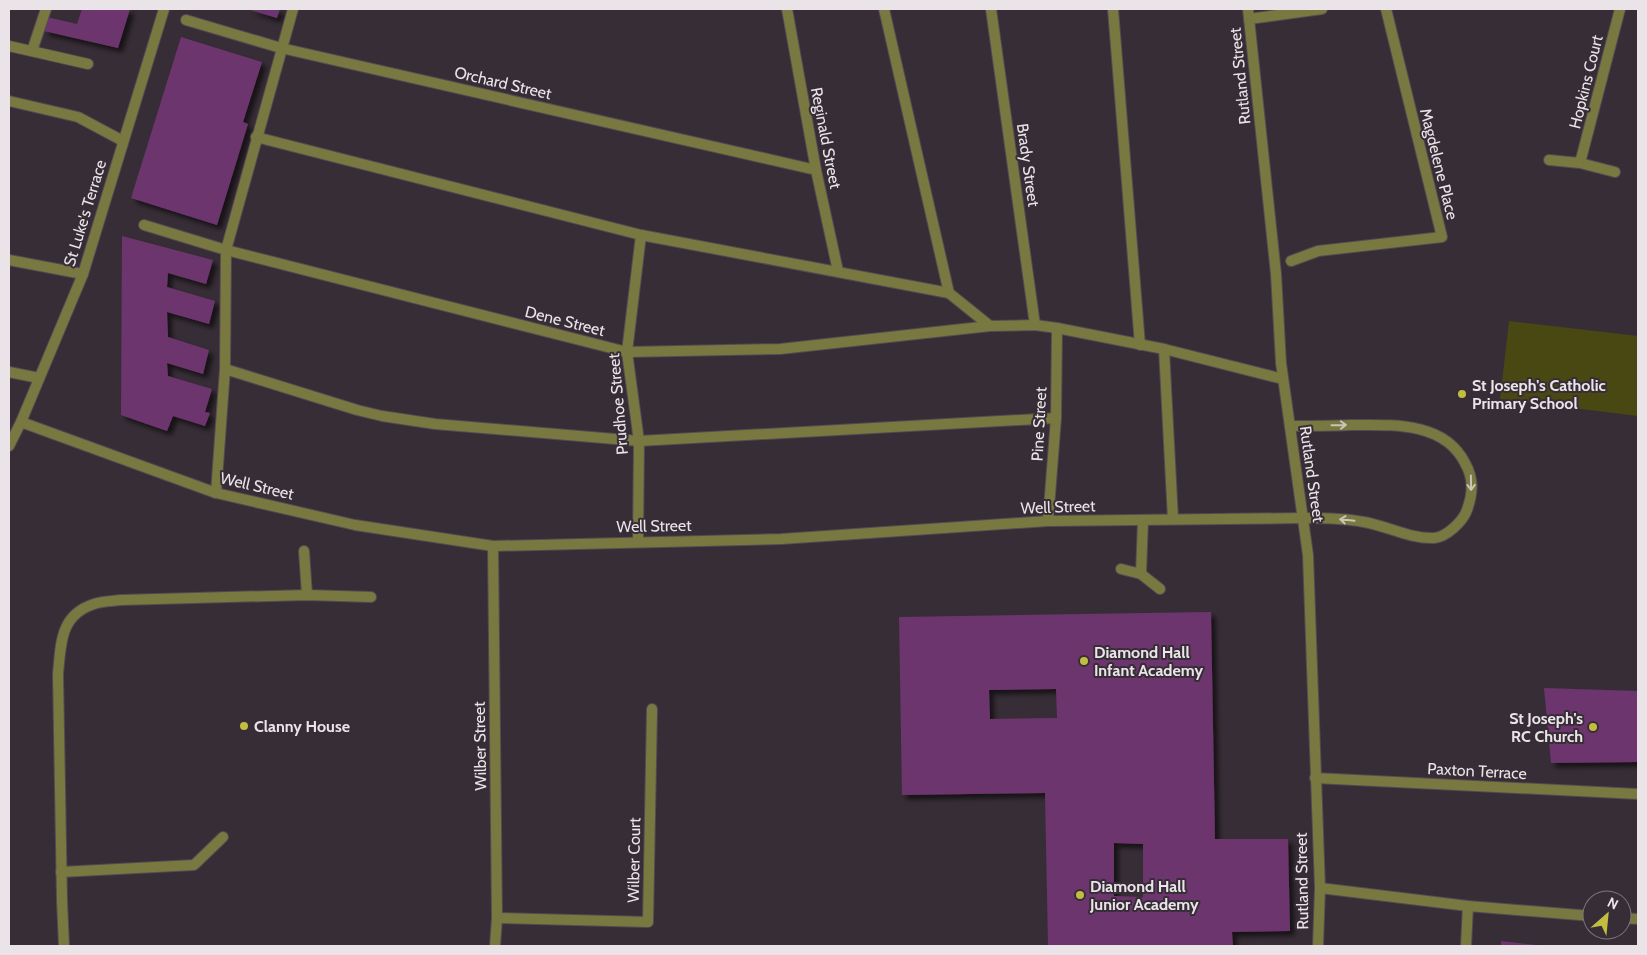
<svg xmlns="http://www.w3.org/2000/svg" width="1647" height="955" viewBox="0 0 1647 955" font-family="Cabin,sans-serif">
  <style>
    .green { fill: #494712 }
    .building { fill: #6d356d; fill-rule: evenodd; filter: url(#shadow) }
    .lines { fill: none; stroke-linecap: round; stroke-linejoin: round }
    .service-casing { stroke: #544a53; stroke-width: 12 }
    .minor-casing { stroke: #544a53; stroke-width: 12 }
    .tertiary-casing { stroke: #544a53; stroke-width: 12 }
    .service { stroke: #797840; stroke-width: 10 }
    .minor { stroke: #797840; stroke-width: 10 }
    .tertiary { stroke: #797840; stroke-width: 10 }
    .oneway { stroke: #c8c4b6 }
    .poi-dot { fill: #c2bd3f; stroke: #372d36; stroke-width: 2 }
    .labels { text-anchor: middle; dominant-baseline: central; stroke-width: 4; stroke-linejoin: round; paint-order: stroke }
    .street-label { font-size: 16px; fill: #eae4e9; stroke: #372d36 }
    .poi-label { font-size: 16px; font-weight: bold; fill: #eae4e9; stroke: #372d36; text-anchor: start }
  </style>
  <defs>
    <filter id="shadow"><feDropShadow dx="4.5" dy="4.5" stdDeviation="2.5" flood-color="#0009"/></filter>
  </defs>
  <rect width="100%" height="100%" fill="#372d36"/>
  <!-- green -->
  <polygon class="green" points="1509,321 1638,336 1638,416 1500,399"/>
  <!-- building -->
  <g class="building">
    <polygon points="82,9 130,9 118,48 44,31 47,17 77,24"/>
    <polygon points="247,9 280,9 277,18"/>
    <polygon points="181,37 262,62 243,122 248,124 217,225 131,198"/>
    <polygon points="122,236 213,260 206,284 168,273 167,287 215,301 209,324 167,312 168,337 209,350 203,374 167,363 168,376 212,389 205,412 210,413 205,426 173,416 167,431 121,415"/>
    <path d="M1211 612 1215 839H1288L1290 931 1232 932 1233 946H1048L1045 793 902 795 899 617ZM1056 689 1057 718 990 719 989 690ZM1114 843 1143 844V897L1114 896Z"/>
    <polygon points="1544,688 1638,691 1638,762 1551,763"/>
    <polygon points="1501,941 1536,945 1536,946 1501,946"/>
  </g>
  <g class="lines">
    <defs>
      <g id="service">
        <polyline points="884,9 949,293"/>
        <polyline points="1113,9 1140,345"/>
        <polyline points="32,51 46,9"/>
        <polyline points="256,137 641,235 949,293 990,326"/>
        <polyline points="1164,349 1173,519"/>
        <polyline points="225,369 357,410 382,416 435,424 639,441 1056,418"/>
        <polyline points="9,372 39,378"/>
        <path d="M1290 426C1310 426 1330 426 1350 425 1391 425 1444 421 1465 463 1474 479 1473 493 1467 510 1463 521 1447 537 1434 538 1410 539 1387 526 1364 522 1344 518 1324 518 1304 518"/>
        <polyline points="216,493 225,369 226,250 293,9"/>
        <polyline points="304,551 307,595"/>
        <polyline points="1121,569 1141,574 1160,589"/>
        <polyline points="1141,574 1143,520"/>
        <polyline points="61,872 194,865 223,837"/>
        <polyline points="1320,888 1468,906 1592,916"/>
        <path d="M62 901 58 674C61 643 60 615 94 604 102 601 113 601 121 600L307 595 371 597"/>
        <polyline points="1622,918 1638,919"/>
        <polyline points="1466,946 1468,906"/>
      </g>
      <g id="minor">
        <polyline points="787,9 816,170 838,271"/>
        <polyline points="991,9 1035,325"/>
        <polyline points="1248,9 1276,274 1281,363 1308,555 1320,888 1318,946"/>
        <polyline points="1249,19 1322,9"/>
        <polyline points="186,20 281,48 816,170"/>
        <polyline points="9,46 88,64"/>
        <polyline points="1549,160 1580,163 1615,172"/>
        <polyline points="1580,163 1620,9"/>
        <polyline points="144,225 226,250 627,352 780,349 990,326 1035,325 1057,328 1164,349 1283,379"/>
        <polyline points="9,260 83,274"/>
        <polyline points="1291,261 1318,251 1442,237 1386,9"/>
        <polyline points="21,422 216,493 355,525 493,546 781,539 1048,521 1304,518"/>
        <polyline points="1048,521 1056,418 1057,328"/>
        <polyline points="638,541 639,441 627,352 641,235"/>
        <polyline points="493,546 497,918 495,946"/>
        <polyline points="1315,778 1638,794"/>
        <polyline points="62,901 64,946"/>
        <polyline points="497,918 648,922 652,709"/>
      </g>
      <g id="tertiary">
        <polyline points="9,101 78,117 123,141"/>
        <polyline points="9,446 21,422 83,274 164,9"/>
      </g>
    </defs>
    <!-- service casing -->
    <use href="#service" class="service-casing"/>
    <!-- minor casing -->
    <use href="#minor" class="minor-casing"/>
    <!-- tertiary casing -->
    <use href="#tertiary" class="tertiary-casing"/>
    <!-- service -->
    <use href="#service" class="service"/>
    <!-- minor -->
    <use href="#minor" class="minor"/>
    <!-- tertiary -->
    <use href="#tertiary" class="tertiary"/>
  </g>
  <!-- one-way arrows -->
  <defs><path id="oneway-shaft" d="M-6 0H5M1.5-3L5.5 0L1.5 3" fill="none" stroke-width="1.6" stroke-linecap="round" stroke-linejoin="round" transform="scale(1.25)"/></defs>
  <g class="oneway">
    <use href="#oneway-shaft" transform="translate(1339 425) rotate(-1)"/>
    <use href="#oneway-shaft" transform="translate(1471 483) rotate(89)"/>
    <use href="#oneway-shaft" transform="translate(1347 520) rotate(-174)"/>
  </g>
  <!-- markers -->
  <g class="poi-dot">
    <circle cx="1462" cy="394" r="5"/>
    <circle cx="1084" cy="661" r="5"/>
    <circle cx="244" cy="726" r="5"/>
    <circle cx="1593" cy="727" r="5"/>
    <circle cx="1080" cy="895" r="5"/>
  </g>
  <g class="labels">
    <!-- street labels -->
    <g class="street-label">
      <text transform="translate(1240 76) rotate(-96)">Rutland Street</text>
      <text transform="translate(1586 82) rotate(-76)">Hopkins Court</text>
      <text transform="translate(503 83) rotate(13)">Orchard Street</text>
      <text transform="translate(826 138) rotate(79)">Reginald Street</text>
      <text transform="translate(1439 164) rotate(76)">Magdelene Place</text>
      <text transform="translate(1028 165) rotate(82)">Brady Street</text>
      <text transform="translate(85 213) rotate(-73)">St Luke's Terrace</text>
      <text transform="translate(565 321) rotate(14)">Dene Street</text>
      <text transform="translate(618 404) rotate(-95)">Prudhoe Street</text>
      <text transform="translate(1039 424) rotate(-87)">Pine Street</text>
      <text transform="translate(1312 474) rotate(82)">Rutland Street</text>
      <text transform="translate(257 486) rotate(13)">Well Street</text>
      <text transform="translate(1058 507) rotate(-2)">Well Street</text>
      <text transform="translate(654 526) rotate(-1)">Well Street</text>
      <text transform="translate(480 746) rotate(-91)">Wilber Street</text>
      <text transform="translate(1477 771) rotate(3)">Paxton Terrace</text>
      <text transform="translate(634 860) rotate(-89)">Wilber Court</text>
      <text transform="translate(1302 881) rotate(-91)">Rutland Street</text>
    </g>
    <!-- poi labels -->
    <g class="poi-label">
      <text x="1472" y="385">St Joseph's Catholic<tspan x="1472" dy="18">Primary School</tspan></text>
      <text x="1094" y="652">Diamond Hall<tspan x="1094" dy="18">Infant Academy</tspan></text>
      <text x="1583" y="718" text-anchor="end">St Joseph's<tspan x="1583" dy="18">RC Church</tspan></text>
      <text x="254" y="726">Clanny House</text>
      <text x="1090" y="886">Diamond Hall<tspan x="1090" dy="18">Junior Academy</tspan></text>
    </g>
  </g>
  <!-- border -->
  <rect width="1647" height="955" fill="none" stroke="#eae4e9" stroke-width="20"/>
  <!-- north arrow -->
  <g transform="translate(1607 915) rotate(27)"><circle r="24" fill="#372d36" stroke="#7f767e"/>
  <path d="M0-4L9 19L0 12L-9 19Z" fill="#c2bd3f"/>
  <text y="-8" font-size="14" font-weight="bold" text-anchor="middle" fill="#eae4e9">N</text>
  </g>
</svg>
